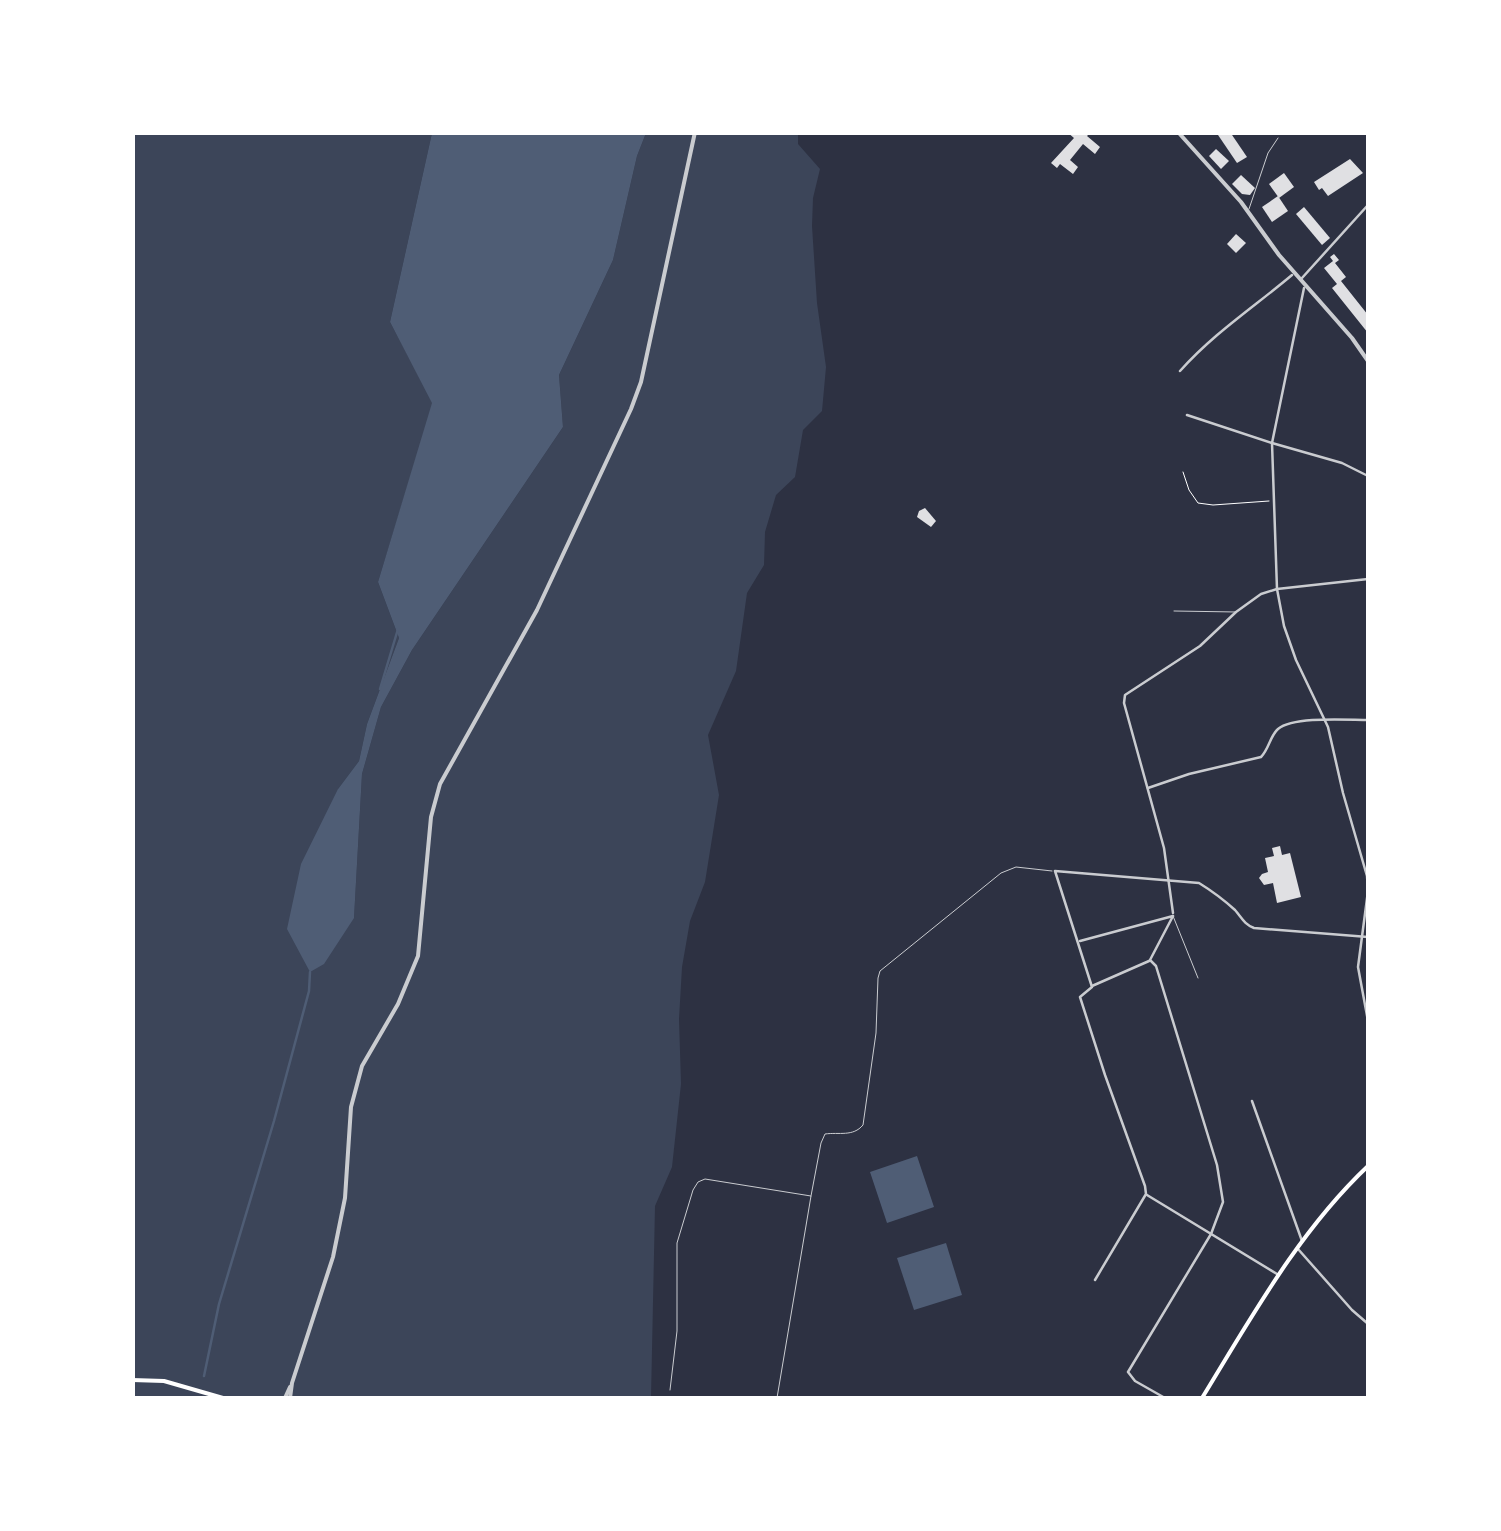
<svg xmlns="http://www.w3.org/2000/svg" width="1501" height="1531" viewBox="0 0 1501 1531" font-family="Montserrat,sans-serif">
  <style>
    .green { fill: #3c4559 }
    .water { fill: #4f5d75 }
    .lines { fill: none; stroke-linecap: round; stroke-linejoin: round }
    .stream { stroke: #4f5d75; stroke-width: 2.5 }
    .building { fill: #e0e0e3 }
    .path { stroke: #fff; stroke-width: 1 }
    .service { stroke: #caccd0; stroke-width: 1 }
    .minor { stroke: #caccd0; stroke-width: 2.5 }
    .tertiary { stroke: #caccd0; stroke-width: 4 }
    .secondary { stroke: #fff; stroke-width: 4 }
  </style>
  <rect width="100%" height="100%" fill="#2d3142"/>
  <!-- green -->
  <polygon class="green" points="132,133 432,133 390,322 433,403 378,582 399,638 367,724 359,761 338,789 354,918 362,774 381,707 412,650 563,427 559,375 613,260 637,156 646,133 798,133 798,144 820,169 813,198 812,226 817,303 826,367 822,411 803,430 795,477 776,495 765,532 764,565 747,593 736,671 708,735 719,795 705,882 690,921 682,967 679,1019 681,1084 672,1167 655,1206 651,1398 133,1398"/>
  <!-- water -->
  <g class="water">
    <polygon points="432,133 646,133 637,156 613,260 559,375 563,427 412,650 381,707 362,774 354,918 324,964 310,972 287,929 301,864 338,789 359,761 367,724 399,638 378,582 432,403 390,322"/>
    <polygon points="917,1156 934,1207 887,1223 870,1172"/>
    <polygon points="946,1243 962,1295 914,1310 897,1258"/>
  </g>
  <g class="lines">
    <!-- stream -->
    <g class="stream">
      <polyline points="380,689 398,629"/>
      <polyline points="204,1376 219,1304 274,1121 309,991 310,972"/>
    </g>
  </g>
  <!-- building -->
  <g class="building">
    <polygon points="1067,132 1087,132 1089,134 1087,136 1100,147 1095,154 1083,144 1070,160 1078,167 1073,174 1060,164 1057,168 1051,163 1074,138"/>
    <polygon points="1216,132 1230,132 1247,157 1237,163"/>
    <polygon points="1216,149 1229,161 1221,169 1209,156"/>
    <polygon points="1350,159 1363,173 1328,196 1322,188 1319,190 1314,182"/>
    <polygon points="1284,173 1294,187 1279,198 1269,184"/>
    <polygon points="1241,175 1255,188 1250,195 1242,194 1232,184"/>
    <polygon points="1278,196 1288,211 1272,222 1262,207"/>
    <polygon points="1304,207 1330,238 1322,245 1296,214"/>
    <polygon points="1236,234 1246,243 1236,253 1227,244"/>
    <polygon points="1334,254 1339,260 1335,263 1346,277 1341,281 1368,315 1368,333 1332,288 1337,284 1324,268 1333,261 1330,257"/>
    <polygon points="925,508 936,521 931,527 917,517 919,511"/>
    <polygon points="1280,846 1282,855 1290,853 1301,897 1277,903 1273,883 1264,885 1259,878 1262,874 1268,872 1265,858 1274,856 1272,848"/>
  </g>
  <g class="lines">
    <!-- path -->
    <polyline class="path" points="1183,472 1189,490 1198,503 1213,505 1269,501"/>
    <!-- service -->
    <g class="service">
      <polyline points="1249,209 1268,153 1278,138"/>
      <polyline points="1174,611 1236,612"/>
      <polyline points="1173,916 1198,978"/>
      <path d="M811 1196 821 1143 825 1134C839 1132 853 1137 863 1125L876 1033 878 978 880 971 1001 873 1016 867 1052 871"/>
      <polyline points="670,1390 677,1331 677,1243 693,1190 698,1182 705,1179 811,1196 777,1398"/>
    </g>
    <!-- minor -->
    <g class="minor">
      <polyline points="1302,278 1368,205"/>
      <polyline points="1304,288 1272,443 1277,589 1284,626 1296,660 1328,727 1343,793 1367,876 1368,891 1358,967 1368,1021"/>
      <path d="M1180 371C1214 333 1254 307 1292 275"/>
      <polyline points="1187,415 1272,443 1342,463 1368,476"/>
      <path d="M1148 788 1189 774 1261 757C1269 749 1270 736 1278 729 1294 716 1347 720 1368 720"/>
      <polyline points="1173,913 1164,848 1124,703 1125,695 1200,646 1236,612 1261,594 1277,589 1368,579"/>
      <polyline points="1080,941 1173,916"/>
      <polyline points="1092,986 1149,961"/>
      <polyline points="1252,1101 1302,1241"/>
      <polyline points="1147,1195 1277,1274"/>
      <polyline points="1298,1249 1352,1310 1367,1323"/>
      <path d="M1095 1280 1146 1194 1145 1186 1105 1075 1080 997 1092 987 1055 871 1199 883C1212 891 1224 900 1235 910 1242 918 1244 924 1254 928L1368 937"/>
      <polyline points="1165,1398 1135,1381 1128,1372 1211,1234 1223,1202 1217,1165 1156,966 1150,960 1173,916"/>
    </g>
    <!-- tertiary -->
    <g class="tertiary">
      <polyline points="1178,132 1241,202 1279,255 1352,338 1368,361"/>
      <polyline points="285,1398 290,1387"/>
      <polyline points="290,1398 292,1383 333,1257 345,1198 351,1107 362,1066 398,1004 418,956 431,817 440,784 537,610 631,409 641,382 695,132"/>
    </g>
    <!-- secondary -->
    <g class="secondary">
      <polyline points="132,1380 164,1381 223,1398"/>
      <path d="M1202 1398C1251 1318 1299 1231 1368 1166"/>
    </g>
  </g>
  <!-- border -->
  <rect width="1501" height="1531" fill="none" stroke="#ffffff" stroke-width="270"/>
</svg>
